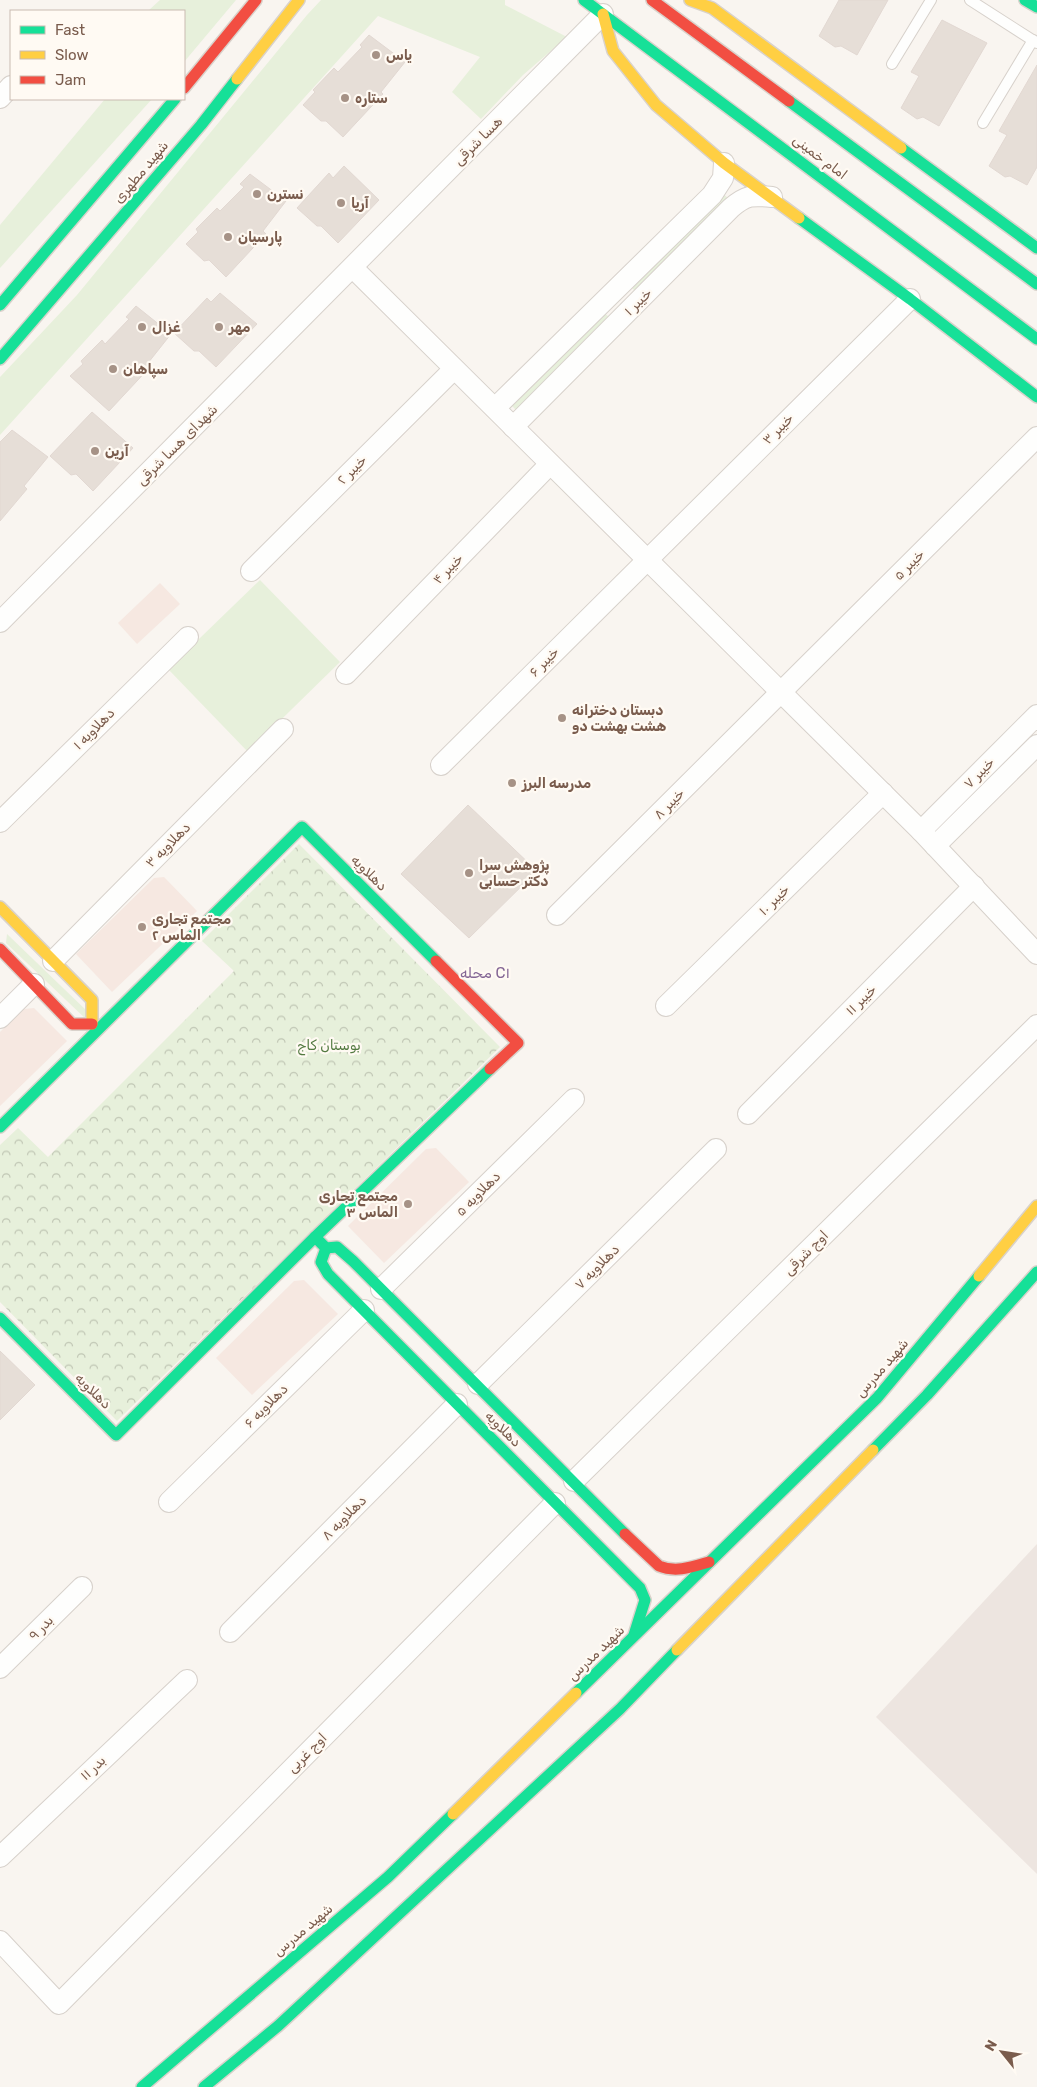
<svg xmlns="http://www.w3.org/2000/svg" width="1037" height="2087" viewBox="0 0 1037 2087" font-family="Rubik,Vazirmatn,sans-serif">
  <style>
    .commercial { fill: #f6e8e1 }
    .industrial { fill: #ede5e0 }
    .grass { fill: #e7f0db }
    .park { fill: url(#park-crowns) }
    .building { fill: #e6ded7; stroke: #e2d8d2 }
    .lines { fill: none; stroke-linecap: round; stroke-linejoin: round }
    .lane-casing { stroke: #d7d1cb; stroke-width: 12 }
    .street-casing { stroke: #d7d1cb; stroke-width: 22 }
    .fast-casing { stroke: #d9d2cb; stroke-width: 14 }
    .slow-casing { stroke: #d9d2cb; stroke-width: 14 }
    .jam-casing { stroke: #d9d2cb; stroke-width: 14 }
    .lane { stroke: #fefefd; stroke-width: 10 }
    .street { stroke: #fefefd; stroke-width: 20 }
    .fast { stroke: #16e098; stroke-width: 11 }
    .slow { stroke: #ffcf43; stroke-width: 11 }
    .jam { stroke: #f24e42; stroke-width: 11 }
    .poi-dot { fill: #a69286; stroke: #fffaf3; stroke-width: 2 }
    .labels { text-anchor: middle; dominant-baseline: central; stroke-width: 4.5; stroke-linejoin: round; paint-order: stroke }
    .poi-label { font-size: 14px; font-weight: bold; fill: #7a5c4d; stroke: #fffaf3; text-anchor: start }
    .street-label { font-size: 14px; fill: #7a5c4d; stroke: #fffaf3 }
    .park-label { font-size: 14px; fill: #537a41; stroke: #fffaf3 }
    .neighbourhood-label { font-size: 15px; fill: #846695; stroke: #fffaf3 }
  </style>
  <defs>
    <pattern id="park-crowns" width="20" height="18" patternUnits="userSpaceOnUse" patternTransform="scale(1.25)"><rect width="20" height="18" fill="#e7f0db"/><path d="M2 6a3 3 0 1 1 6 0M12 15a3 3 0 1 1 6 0" fill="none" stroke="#c0c6b4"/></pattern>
  </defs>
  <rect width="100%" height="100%" fill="#f9f5f0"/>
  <!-- commercial -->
  <g class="commercial">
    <polygon points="160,583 180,604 137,644 118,623"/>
    <polygon points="164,877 197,911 112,992 76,954 154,878"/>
    <polygon points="34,1008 67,1041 0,1106 0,1032 24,1009"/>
    <polygon points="436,1148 469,1182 384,1263 348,1226 426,1149"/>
    <polygon points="304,1280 338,1314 252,1395 216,1358 294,1281"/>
  </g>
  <!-- industrial -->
  <polygon class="industrial" points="1037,1544 1037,1874 876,1717"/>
  <!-- grass -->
  <g class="grass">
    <polygon points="160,0 236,0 184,62 184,11 148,11"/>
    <polygon points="321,0 505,0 505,5 567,37 523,75 481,119 452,92 480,57 378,16 0,435 0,377 77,295 307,15"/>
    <polygon points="105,99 152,99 0,268 0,225"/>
    <polygon points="721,192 729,199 637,293 630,286"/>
    <polygon points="602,311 610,318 518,412 511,405"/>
    <polygon points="260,580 340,662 248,752 168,669"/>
    <polygon points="7,934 89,1013 87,1020 6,943"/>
  </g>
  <!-- park -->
  <polygon class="park" points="299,844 500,1047 117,1421 0,1302 0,1145 18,1128 48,1157 234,971 202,941"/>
  <!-- building -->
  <g class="building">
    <polygon points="839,0 888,0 857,55 841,46 835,47 819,36"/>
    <polygon points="942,20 987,43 939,126 923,117 917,119 901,108 919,76 911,72"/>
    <polygon points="369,35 405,62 381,92 383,94 343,137 326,121 321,121 303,105 315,92 313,90 334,68 338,72 362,47 360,45"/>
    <polygon points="1037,65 1037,167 1027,185 1010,176 1005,177 989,166 1007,135 999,131"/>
    <polygon points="344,166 379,200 338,243 321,226 317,226 297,208 329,173 333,178"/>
    <polygon points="250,174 286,201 263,231 266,234 226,277 209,260 204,261 186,244 198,232 196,229 217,208 220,211 244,187 240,184"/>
    <polygon points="220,293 257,324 216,367 199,351 194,351 174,333 207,298 211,302"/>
    <polygon points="136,306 171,334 148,363 151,366 109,411 70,376 83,364 81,361 102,340 105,344 129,319 126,317"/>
    <polygon points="92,412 133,448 93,491 76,474 71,475 50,456"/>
    <polygon points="12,430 48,457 24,486 27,489 0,521 0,442"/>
    <polygon points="468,805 537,871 469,938 401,874"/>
    <polygon points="0,1351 35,1385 0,1420"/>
  </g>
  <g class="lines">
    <defs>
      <g id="lane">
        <polyline points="970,0 1037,43"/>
        <polyline points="892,64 931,0"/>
        <polyline points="983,123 1033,40"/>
      </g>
      <g id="street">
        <polyline points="0,98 11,86"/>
        <polyline points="353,268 921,831 1037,954"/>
        <polyline points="495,408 712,195 723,178 724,163"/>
        <path d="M513 427 731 208C746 195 752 195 772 197"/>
        <polyline points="251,571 454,369"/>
        <polyline points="0,622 603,14"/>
        <polyline points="346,674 550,464"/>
        <polyline points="441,765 910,299"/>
        <polyline points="0,822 188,637"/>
        <polyline points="921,831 1037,715"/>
        <polyline points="935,846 1037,745"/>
        <polyline points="557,915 1037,437"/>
        <polyline points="53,961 283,729"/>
        <polyline points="666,1006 883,793"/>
        <polyline points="0,1018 34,984"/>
        <polyline points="748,1114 974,886"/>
        <polyline points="381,1289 574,1099"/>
        <polyline points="478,1384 716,1149"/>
        <polyline points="574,1481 1037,1025"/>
        <polyline points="169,1502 364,1310"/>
        <polyline points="230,1632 457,1404"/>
        <polyline points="0,1668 82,1587"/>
        <polyline points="0,1857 187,1680"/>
        <polyline points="0,1941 59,2004 555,1503"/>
      </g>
      <g id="fast">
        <polyline points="584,0 1037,339"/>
        <polyline points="1025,0 1037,7"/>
        <polyline points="789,101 1037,284"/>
        <polyline points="901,148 1037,248"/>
        <polyline points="799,218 910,299 1037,397"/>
        <polyline points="0,305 175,99"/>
        <polyline points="0,359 201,125 237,79"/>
        <polyline points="0,1127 302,827 436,961"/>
        <polyline points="315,1237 326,1248 337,1247 353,1261 625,1534"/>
        <polyline points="326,1248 321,1262 328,1274 640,1588 645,1600 634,1635"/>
        <polyline points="0,1318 116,1435 315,1237 490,1069"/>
        <polyline points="873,1450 927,1395 1037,1272"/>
        <polyline points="576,1693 877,1398 979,1276"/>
        <polyline points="142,2087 388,1877 453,1814"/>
        <polyline points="204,2087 278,2026 620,1709 677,1650"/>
      </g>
      <g id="slow">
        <polyline points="690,0 712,8 901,148"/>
        <polyline points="603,14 613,51 656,105 724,163 799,218"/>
        <polyline points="237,79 299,0"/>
        <polyline points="0,907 92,1000 92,1024"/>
        <polyline points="979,1276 1037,1206"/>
        <polyline points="677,1650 873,1450"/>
        <polyline points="453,1814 576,1693"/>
      </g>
      <g id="jam">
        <polyline points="652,0 789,101"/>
        <polyline points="184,88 256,0"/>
        <polyline points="0,949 72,1024 92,1024"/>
        <polyline points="436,961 518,1043 490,1069"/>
        <path d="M625 1534 659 1566C676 1573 692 1567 709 1562"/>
      </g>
    </defs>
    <!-- lane casing -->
    <use href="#lane" class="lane-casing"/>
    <!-- street casing -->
    <use href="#street" class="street-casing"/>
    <!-- fast casing -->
    <use href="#fast" class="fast-casing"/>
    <!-- slow casing -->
    <use href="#slow" class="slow-casing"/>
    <!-- jam casing -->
    <use href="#jam" class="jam-casing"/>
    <!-- lane -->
    <use href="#lane" class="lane"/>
    <!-- street -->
    <use href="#street" class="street"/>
    <!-- fast -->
    <use href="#fast" class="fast"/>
    <!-- slow -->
    <use href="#slow" class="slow"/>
    <!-- jam -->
    <use href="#jam" class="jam"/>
  </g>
  <!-- markers -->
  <g class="poi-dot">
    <circle cx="376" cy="55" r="5"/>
    <circle cx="345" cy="98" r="5"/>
    <circle cx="257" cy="194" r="5"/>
    <circle cx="341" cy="203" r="5"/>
    <circle cx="228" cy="237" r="5"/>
    <circle cx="142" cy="327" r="5"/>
    <circle cx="219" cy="327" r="5"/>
    <circle cx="113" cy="369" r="5"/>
    <circle cx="95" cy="451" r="5"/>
    <circle cx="562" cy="718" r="5"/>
    <circle cx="512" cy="783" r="5"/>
    <circle cx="469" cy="873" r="5"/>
    <circle cx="142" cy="927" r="5"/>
    <circle cx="408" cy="1204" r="5"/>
  </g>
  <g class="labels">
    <!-- poi labels -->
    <g class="poi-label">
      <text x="386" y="55">یاس</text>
      <text x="355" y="98">ستاره</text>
      <text x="267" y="194">نسترن</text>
      <text x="351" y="203">آریا</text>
      <text x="238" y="237">پارسیان</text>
      <text x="152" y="327">غزال</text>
      <text x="229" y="327">مهر</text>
      <text x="123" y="369">سپاهان</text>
      <text x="105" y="451">آرین</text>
      <text x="572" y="710">دبستان دخترانه<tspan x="572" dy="16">هشت بهشت دو</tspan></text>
      <text x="522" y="783">مدرسه البرز</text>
      <text x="479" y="865">پژوهش سرا<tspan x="479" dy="16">دکتر حسابی</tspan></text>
      <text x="152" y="919">مجتمع تجاری<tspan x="152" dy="16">الماس ۲</tspan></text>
      <text x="398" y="1196" text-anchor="end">مجتمع تجاری<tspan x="398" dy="16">الماس ۳</tspan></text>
    </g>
    <!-- street labels -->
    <g class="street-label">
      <text transform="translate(478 141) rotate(-45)">هسا شرقی</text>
      <text transform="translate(820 157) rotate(37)">امام خمینی</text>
      <text transform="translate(141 172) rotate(-50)">شهید مطهری</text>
      <text transform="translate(638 302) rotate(-45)">خیبر ۱</text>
      <text transform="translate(778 429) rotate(-45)">خیبر ۳</text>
      <text transform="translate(177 445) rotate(-45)">شهدای هسا شرقی</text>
      <text transform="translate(352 470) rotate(-45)">خیبر ۲</text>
      <text transform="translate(909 565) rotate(-45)">خیبر ۵</text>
      <text transform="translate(448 569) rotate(-46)">خیبر ۴</text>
      <text transform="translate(544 662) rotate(-45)">خیبر ۶</text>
      <text transform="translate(94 729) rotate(-45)">دهلاویه ۱</text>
      <text transform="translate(979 773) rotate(-45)">خیبر ۷</text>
      <text transform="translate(669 804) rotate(-45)">خیبر ۸</text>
      <text transform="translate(168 845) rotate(-45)">دهلاویه ۳</text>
      <text transform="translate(369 873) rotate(45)">دهلاویه</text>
      <text transform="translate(774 900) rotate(-45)">خیبر ۱۰</text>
      <text transform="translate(861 1000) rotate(-45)">خیبر ۱۱</text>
      <text transform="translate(478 1194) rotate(-45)">دهلاویه ۵</text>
      <text transform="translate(806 1253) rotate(-45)">اوج شرقی</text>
      <text transform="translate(597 1267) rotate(-45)">دهلاویه ۷</text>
      <text transform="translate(882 1368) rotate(-49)">شهید مدرس</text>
      <text transform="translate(93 1391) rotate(45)">دهلاویه</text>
      <text transform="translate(266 1406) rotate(-45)">دهلاویه ۶</text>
      <text transform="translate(503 1429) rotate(45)">دهلاویه</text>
      <text transform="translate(344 1518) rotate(-45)">دهلاویه ۸</text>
      <text transform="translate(41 1628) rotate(-45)">بدر ۹</text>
      <text transform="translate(596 1653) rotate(-44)">شهید مدرس</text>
      <text transform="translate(307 1753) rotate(-45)">اوج غربی</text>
      <text transform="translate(93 1768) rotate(-43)">بدر ۱۱</text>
      <text transform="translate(303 1930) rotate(-40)">شهید مدرس</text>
    </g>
    <!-- park labels -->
    <g class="park-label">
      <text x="329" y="1045">بوستان کاج</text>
    </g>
    <!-- neighbourhood labels -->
    <g class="neighbourhood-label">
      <text x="485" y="973">محله C۱</text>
    </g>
  </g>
  <!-- legend -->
  <rect x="10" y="10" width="175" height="90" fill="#fffaf3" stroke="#cabbb1"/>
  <rect x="20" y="26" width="25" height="8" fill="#16e098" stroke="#cabbb1"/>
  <text x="55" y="35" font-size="15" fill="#7a5c4d">Fast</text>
  <rect x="20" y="51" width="25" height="8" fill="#ffcf43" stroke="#cabbb1"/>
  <text x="55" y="60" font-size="15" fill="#7a5c4d">Slow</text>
  <rect x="20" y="76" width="25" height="8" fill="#f24e42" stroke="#cabbb1"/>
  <text x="55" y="85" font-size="15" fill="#7a5c4d">Jam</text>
  <!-- north arrow -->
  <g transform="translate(1002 2052) rotate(300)" stroke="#fffaf3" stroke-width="4" paint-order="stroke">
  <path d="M0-4L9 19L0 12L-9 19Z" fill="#7a5c4d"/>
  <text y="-8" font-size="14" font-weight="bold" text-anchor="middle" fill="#7a5c4d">N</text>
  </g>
</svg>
